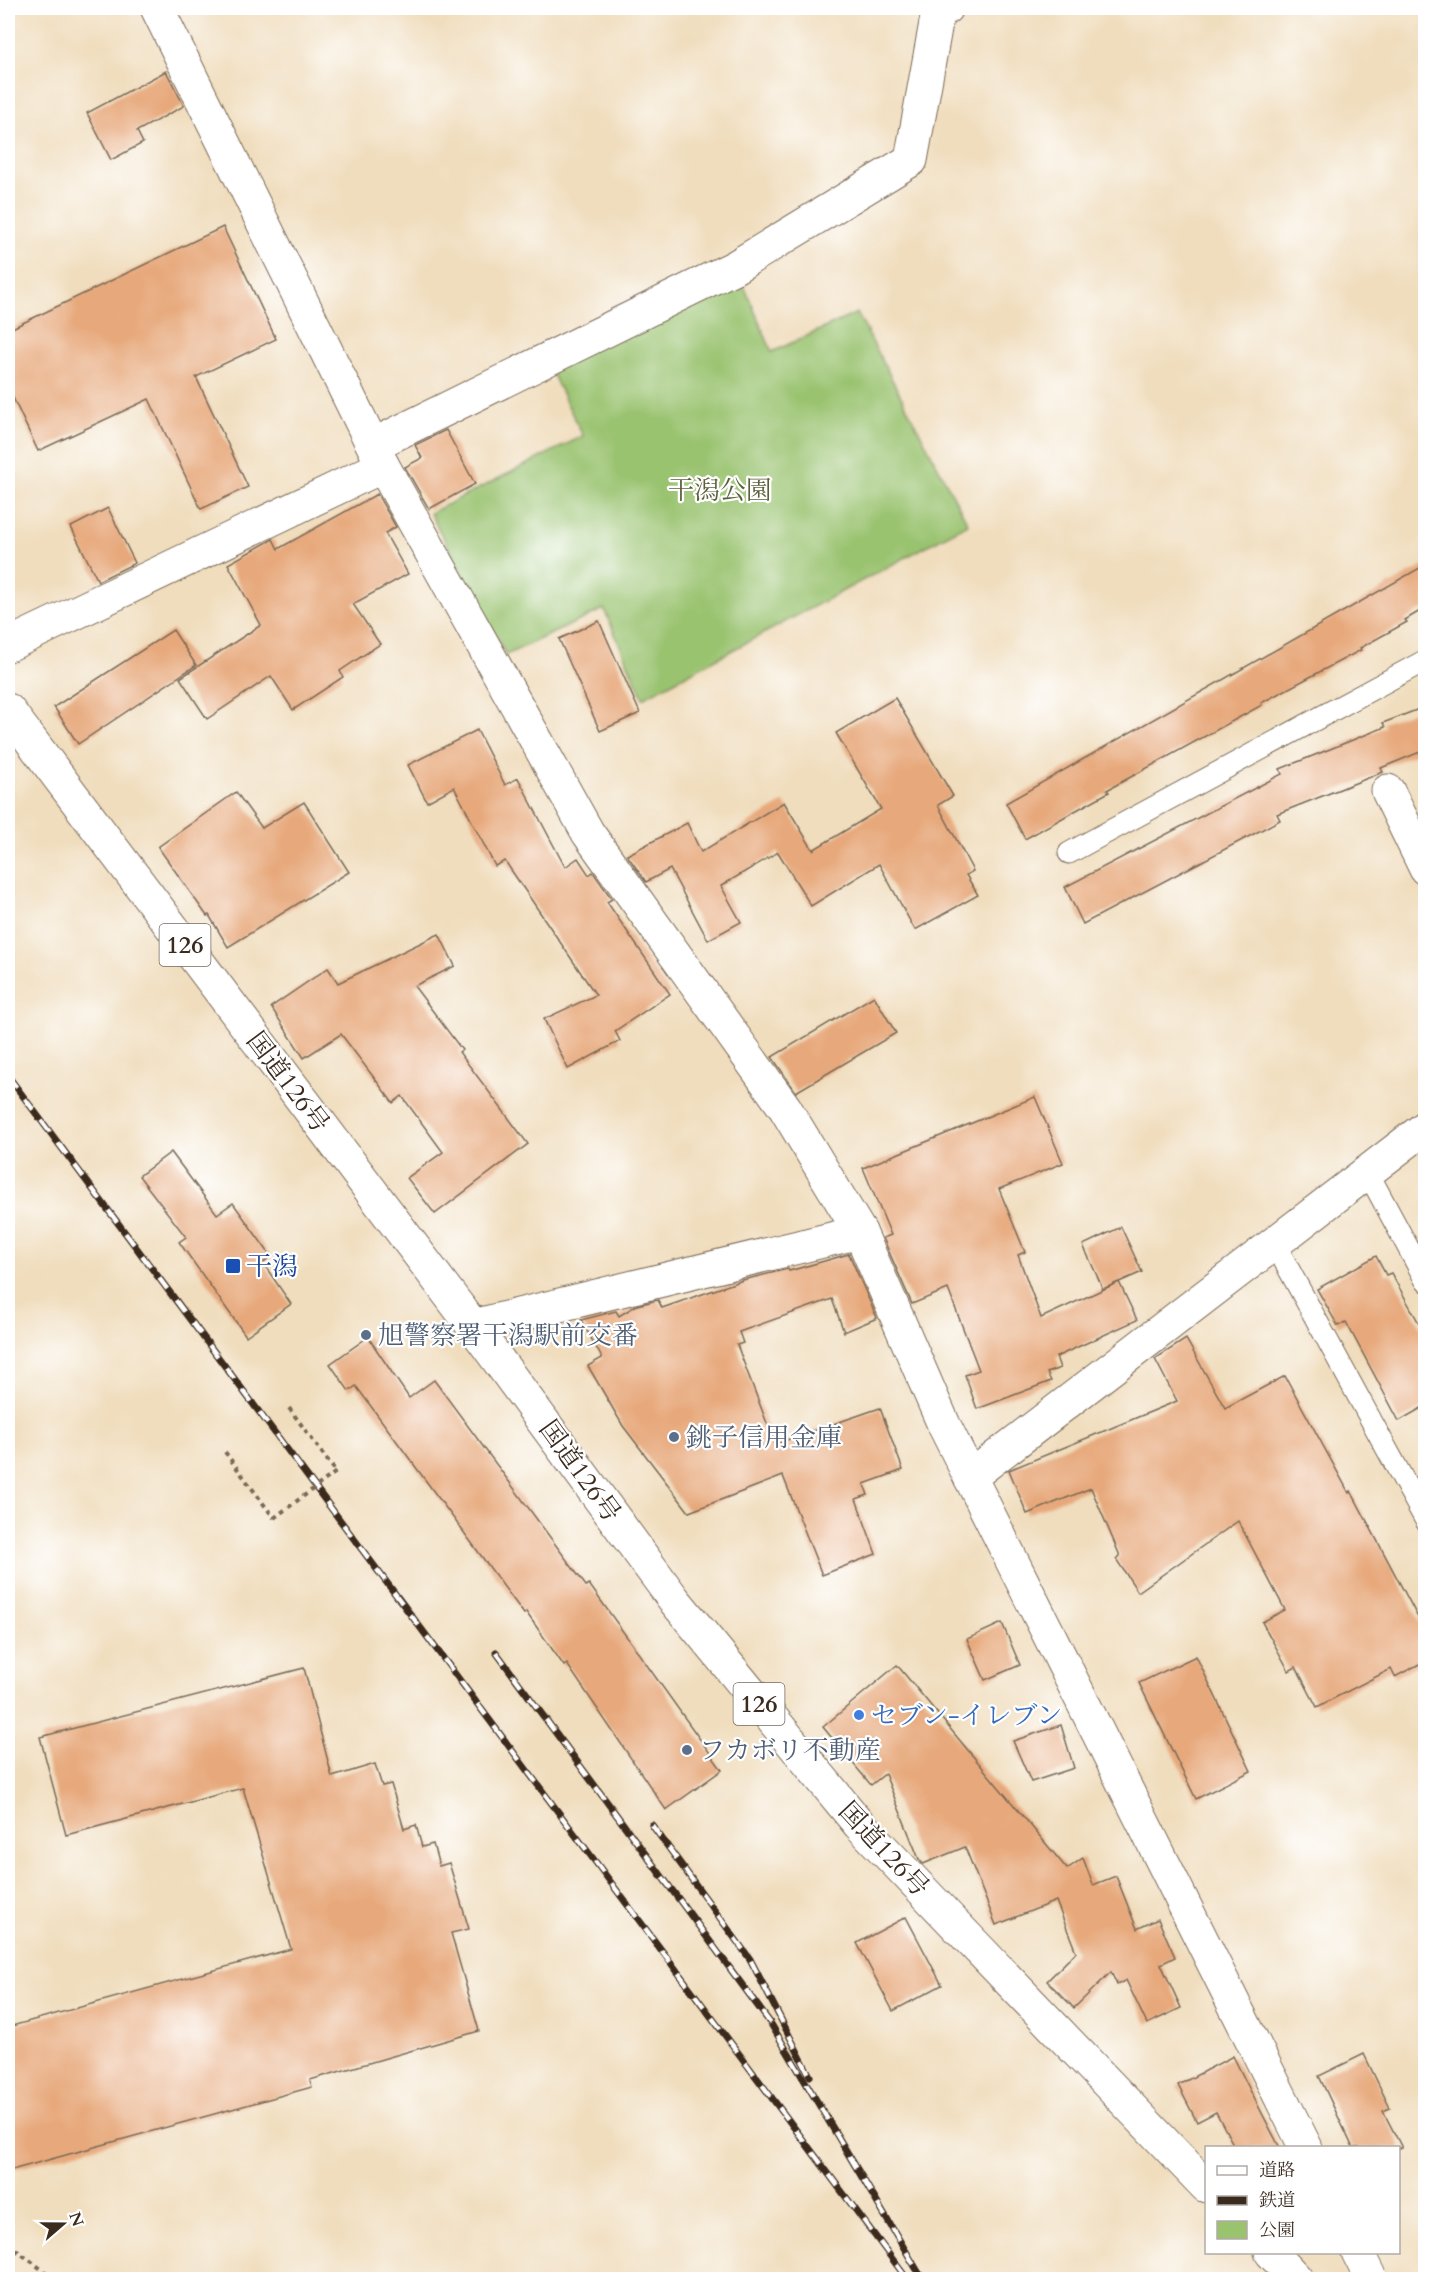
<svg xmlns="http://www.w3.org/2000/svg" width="1433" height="2287" viewBox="0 0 1433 2287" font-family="Cardo,'Noto Serif JP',serif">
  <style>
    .green { fill: #9ac36f; stroke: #6a7646; stroke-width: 1.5 }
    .building { fill: #e7a97b }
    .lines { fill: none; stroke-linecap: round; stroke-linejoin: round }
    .service-casing { stroke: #7a6956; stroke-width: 23 }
    .minor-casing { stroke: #7a6956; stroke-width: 35 }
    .trunk-casing { stroke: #7a6956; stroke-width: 35 }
    .path { stroke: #7a6956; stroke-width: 4; stroke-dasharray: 4.5 4.5; stroke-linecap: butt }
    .service { stroke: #fff; stroke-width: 21 }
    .minor { stroke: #fff; stroke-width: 33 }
    .trunk { stroke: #fff; stroke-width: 33 }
    .rail-casing { stroke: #3b2a1e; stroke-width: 7 }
    .rail { stroke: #fff; stroke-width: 4.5; stroke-dasharray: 14; stroke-linecap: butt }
    .path-bridge { stroke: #7a6956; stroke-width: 4; stroke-dasharray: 4.5 4.5; stroke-linecap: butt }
    .transit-dot { fill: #1a4fb4; stroke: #fff; stroke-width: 2 }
    .service-dot { fill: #5c6f8a; stroke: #fff; stroke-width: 2 }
    .shop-dot { fill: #3f7fe0; stroke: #fff; stroke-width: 2 }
    .labels { text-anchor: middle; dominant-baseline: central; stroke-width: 4.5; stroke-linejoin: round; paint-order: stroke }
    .shield { fill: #fff; stroke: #766a62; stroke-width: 1.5 }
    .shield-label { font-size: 24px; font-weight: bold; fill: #3b2a1e }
    .park-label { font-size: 26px; fill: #5c603a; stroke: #fff }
    .street-label { font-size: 26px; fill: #3b2a1e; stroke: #fff }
    .transit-label { font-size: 26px; fill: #164399; stroke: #fff; text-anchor: start }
    .service-label { font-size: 26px; fill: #4e5e75; stroke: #fff; text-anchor: start }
    .shop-label { font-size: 26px; fill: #366cbe; stroke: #fff; text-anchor: start }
  </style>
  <rect width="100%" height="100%" fill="#fff"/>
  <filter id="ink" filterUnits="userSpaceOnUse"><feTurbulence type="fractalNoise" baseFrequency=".0167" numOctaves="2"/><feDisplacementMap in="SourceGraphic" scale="12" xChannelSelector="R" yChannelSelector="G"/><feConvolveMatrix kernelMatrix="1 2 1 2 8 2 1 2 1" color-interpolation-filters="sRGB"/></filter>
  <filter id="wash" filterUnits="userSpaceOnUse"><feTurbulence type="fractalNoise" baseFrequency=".008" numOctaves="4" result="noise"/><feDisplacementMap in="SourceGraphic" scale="24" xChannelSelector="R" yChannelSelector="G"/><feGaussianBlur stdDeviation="1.35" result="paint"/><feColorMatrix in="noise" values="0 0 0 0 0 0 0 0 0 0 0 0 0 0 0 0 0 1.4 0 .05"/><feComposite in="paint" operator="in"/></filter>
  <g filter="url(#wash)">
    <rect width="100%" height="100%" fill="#f0ddbd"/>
    <!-- green -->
    <polygon class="green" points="739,274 772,352 857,313 968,524 643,698 604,609 506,655 430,513 583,436 550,369"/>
    <g id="blocks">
      <!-- building -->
      <g class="building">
        <polygon points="166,71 184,106 137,131 143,143 111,160 87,113"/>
        <polygon points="223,227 276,339 196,377 248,487 201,509 149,399 38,451 8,387 8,330"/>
        <polygon points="446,430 475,484 429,509 405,467 422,458 415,445"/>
        <polygon points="377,494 396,527 385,533 408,574 353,604 380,644 340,671 343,677 293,710 271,676 207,719 180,678 261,625 228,564 273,539 278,549"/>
        <polygon points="108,508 135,563 98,581 71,527"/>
        <polygon points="1425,565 1425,608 1405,620 1407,622 1360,648 1361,650 1261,703 1262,705 1107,790 1109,792 1025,839 1006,803"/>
        <polygon points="599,621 640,713 600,731 559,639"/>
        <polygon points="173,630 196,665 78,744 54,707"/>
        <polygon points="895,698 953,796 938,805 973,871 966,875 978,895 915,930 879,864 811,906 778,852 721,886 741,922 708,940 670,869 646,882 627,855 687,823 701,852 784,802 813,850 881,809 836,733"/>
        <polygon points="1419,709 1425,726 1425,750 1381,768 1383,772 1277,814 1280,820 1083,924 1065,887 1282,774 1280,769 1385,727 1383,723"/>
        <polygon points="477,730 505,785 518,778 565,867 578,858 589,875 593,872 612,899 607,902 670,994 615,1031 620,1041 568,1069 544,1019 596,995 505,861 495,866 454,787 427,802 408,765"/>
        <polygon points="236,792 262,828 304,802 349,872 228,947 209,915 207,916 158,847"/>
        <polygon points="439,934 455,966 414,986 462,1050 459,1052 528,1144 435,1214 407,1178 443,1152 402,1096 393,1103 341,1034 304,1058 271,1007 328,968 338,983"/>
        <polygon points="874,996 896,1033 796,1092 772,1057"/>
        <polygon points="1035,1097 1063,1163 999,1189 1025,1252 1018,1255 1041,1318 1119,1282 1137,1320 1056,1357 1060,1368 1047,1373 1051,1381 977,1409 965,1375 979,1370 948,1289 912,1304 883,1238 891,1235 863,1168"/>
        <polygon points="171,1152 217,1214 233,1203 271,1256 263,1263 291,1304 246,1336 179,1242 186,1237 139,1176"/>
        <polygon points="1121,1227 1142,1272 1103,1289 1083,1245"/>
        <polygon points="849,1254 877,1318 844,1332 832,1299 739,1332 743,1343 737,1345 775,1444 880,1408 903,1470 864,1484 868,1495 856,1499 876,1554 822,1575 783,1476 689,1512 623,1426 588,1366 602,1358 581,1320 616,1311 619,1316 637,1305 658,1300 662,1308 743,1280 788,1269 789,1271"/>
        <polygon points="1376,1256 1386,1275 1391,1273 1425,1334 1425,1406 1399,1421 1346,1322 1338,1326 1317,1289"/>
        <polygon points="368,1337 409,1398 434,1380 586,1586 589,1584 722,1770 666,1810 567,1664 564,1666 526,1612 524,1614 356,1386 349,1391 330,1364"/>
        <polygon points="1186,1339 1225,1408 1285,1376 1349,1493 1351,1491 1425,1631 1425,1661 1395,1677 1391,1669 1317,1707 1296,1667 1289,1671 1262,1622 1285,1610 1238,1521 1138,1592 1116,1559 1120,1556 1091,1488 1027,1514 1009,1470 1177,1401 1155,1359"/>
        <polygon points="1002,1623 1020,1665 985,1680 967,1639"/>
        <polygon points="1196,1656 1251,1771 1196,1799 1139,1683"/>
        <polygon points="897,1665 1067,1869 1083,1858 1093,1885 1116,1876 1137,1929 1158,1919 1175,1957 1161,1964 1181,2008 1147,2024 1126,1980 1117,1985 1111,1972 1074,2008 1047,1981 1076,1952 1056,1901 996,1925 965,1847 923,1864 919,1859 885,1774 871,1785 823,1727"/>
        <polygon points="304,1668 332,1777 375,1764 382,1786 391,1784 404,1829 416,1825 422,1847 433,1844 439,1866 449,1863 469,1929 451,1933 479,2031 310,2080 312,2087 8,2171 8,2027 291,1949 243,1788 66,1835 40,1737"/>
        <polygon points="1061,1725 1074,1768 1031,1782 1013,1741"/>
        <polygon points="906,1917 942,1985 893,2011 857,1943"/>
        <polygon points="1364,2054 1390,2108 1383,2111 1402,2148 1353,2148 1319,2076"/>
        <polygon points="1233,2056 1252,2094 1280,2148 1235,2148 1216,2112 1197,2122 1178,2085"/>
      </g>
    </g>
  </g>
  <g filter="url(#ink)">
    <use href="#blocks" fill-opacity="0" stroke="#7a6956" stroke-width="1.5"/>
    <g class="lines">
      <defs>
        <g id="service">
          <polyline points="1069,853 1426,660"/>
          <polyline points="1367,1171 1426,1281"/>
          <polyline points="1275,1244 1426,1521"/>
        </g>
        <g id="minor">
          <polyline points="157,8 383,466 588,833 785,1108 860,1232 944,1425 1306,2148"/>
          <polyline points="373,445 735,267 911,160 938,12 946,8"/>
          <polyline points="8,645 383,466"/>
          <polyline points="1388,791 1426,869"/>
          <polyline points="473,1326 860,1232"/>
          <polyline points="970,1477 1426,1127"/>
          <polyline points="1358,2252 1372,2280"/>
        </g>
        <g id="trunk">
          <polyline points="8,710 473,1326 675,1601 859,1824 1206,2186"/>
          <polyline points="1271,2252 1297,2280"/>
        </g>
      </defs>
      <!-- service casing -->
      <use href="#service" class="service-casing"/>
      <!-- minor casing -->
      <use href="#minor" class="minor-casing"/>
      <!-- trunk casing -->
      <use href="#trunk" class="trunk-casing"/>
      <!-- path -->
      <g class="path">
        <polyline points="289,1408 336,1472"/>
        <polyline points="225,1452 274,1518"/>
        <polyline points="8,2244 56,2280"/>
      </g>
      <!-- service -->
      <use href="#service" class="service"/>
      <!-- minor -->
      <use href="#minor" class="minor"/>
      <!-- trunk -->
      <use href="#trunk" class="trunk"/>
      <defs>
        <g id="rail">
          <polyline points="8,1076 908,2280"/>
          <polyline points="496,1652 771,2024 923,2280"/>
          <polyline points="652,1825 750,1959 810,2076"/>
        </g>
      </defs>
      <!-- rail casing -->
      <use href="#rail" class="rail-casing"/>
      <!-- rail -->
      <use href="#rail" class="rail"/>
      <!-- path-bridge -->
      <polyline class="path-bridge" points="274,1518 336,1472"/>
    </g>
  </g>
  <!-- markers -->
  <rect class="transit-dot" x="225" y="1258" width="16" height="16" rx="3"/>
  <g class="service-dot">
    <circle cx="366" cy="1335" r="6"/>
    <circle cx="674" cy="1437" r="6"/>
    <circle cx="687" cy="1750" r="6"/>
  </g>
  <circle class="shop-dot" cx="859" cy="1715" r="6"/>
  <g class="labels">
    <!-- shield labels -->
    <g class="shield">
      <rect x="159.5" y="924" width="51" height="42" rx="4.5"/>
      <rect x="733.5" y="1683" width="51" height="42" rx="4.5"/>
    </g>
    <g class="shield-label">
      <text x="185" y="945">126</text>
      <text x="759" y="1704">126</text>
    </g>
    <!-- park labels -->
    <g class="park-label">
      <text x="720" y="490">干潟公園</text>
    </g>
    <!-- street labels -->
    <g class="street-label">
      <text transform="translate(288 1082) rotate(53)">国道126号</text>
      <text transform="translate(580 1471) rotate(54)">国道126号</text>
      <text transform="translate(884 1849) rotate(47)">国道126号</text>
    </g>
    <!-- transit labels -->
    <g class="transit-label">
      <text x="246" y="1266">干潟</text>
    </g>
    <!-- service labels -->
    <g class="service-label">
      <text x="378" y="1335">旭警察署干潟駅前交番</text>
      <text x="686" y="1437">銚子信用金庫</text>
      <text x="699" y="1750">フカボリ不動産</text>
    </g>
    <!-- shop labels -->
    <g class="shop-label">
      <text x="871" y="1715">セブン-イレブン</text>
    </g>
  </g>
  <!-- margin -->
  <rect width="1433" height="2287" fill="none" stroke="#fff" stroke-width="30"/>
  <!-- legend -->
  <rect x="1205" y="2146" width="195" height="108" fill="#ffffff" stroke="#b1aaa5" stroke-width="1.5"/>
  <rect x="1217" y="2166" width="30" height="9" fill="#ffffff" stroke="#b1aaa5" stroke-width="1.5"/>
  <text x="1259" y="2176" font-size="18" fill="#3b2a1e">道路</text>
  <rect x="1217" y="2196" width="30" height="9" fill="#3b2a1e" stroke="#b1aaa5" stroke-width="1.5"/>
  <text x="1259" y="2206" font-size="18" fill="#3b2a1e">鉄道</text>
  <rect x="1217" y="2221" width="30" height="18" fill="#9ac36f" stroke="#b1aaa5" stroke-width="1.5"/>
  <text x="1259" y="2236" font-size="18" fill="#3b2a1e">公園</text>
  <!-- north arrow -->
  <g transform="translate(63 2224) rotate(70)" stroke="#ffffff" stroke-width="4.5" paint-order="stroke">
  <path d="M0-4.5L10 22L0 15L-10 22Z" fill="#3b2a1e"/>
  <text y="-9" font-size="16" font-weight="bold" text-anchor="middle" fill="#3b2a1e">N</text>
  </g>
</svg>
